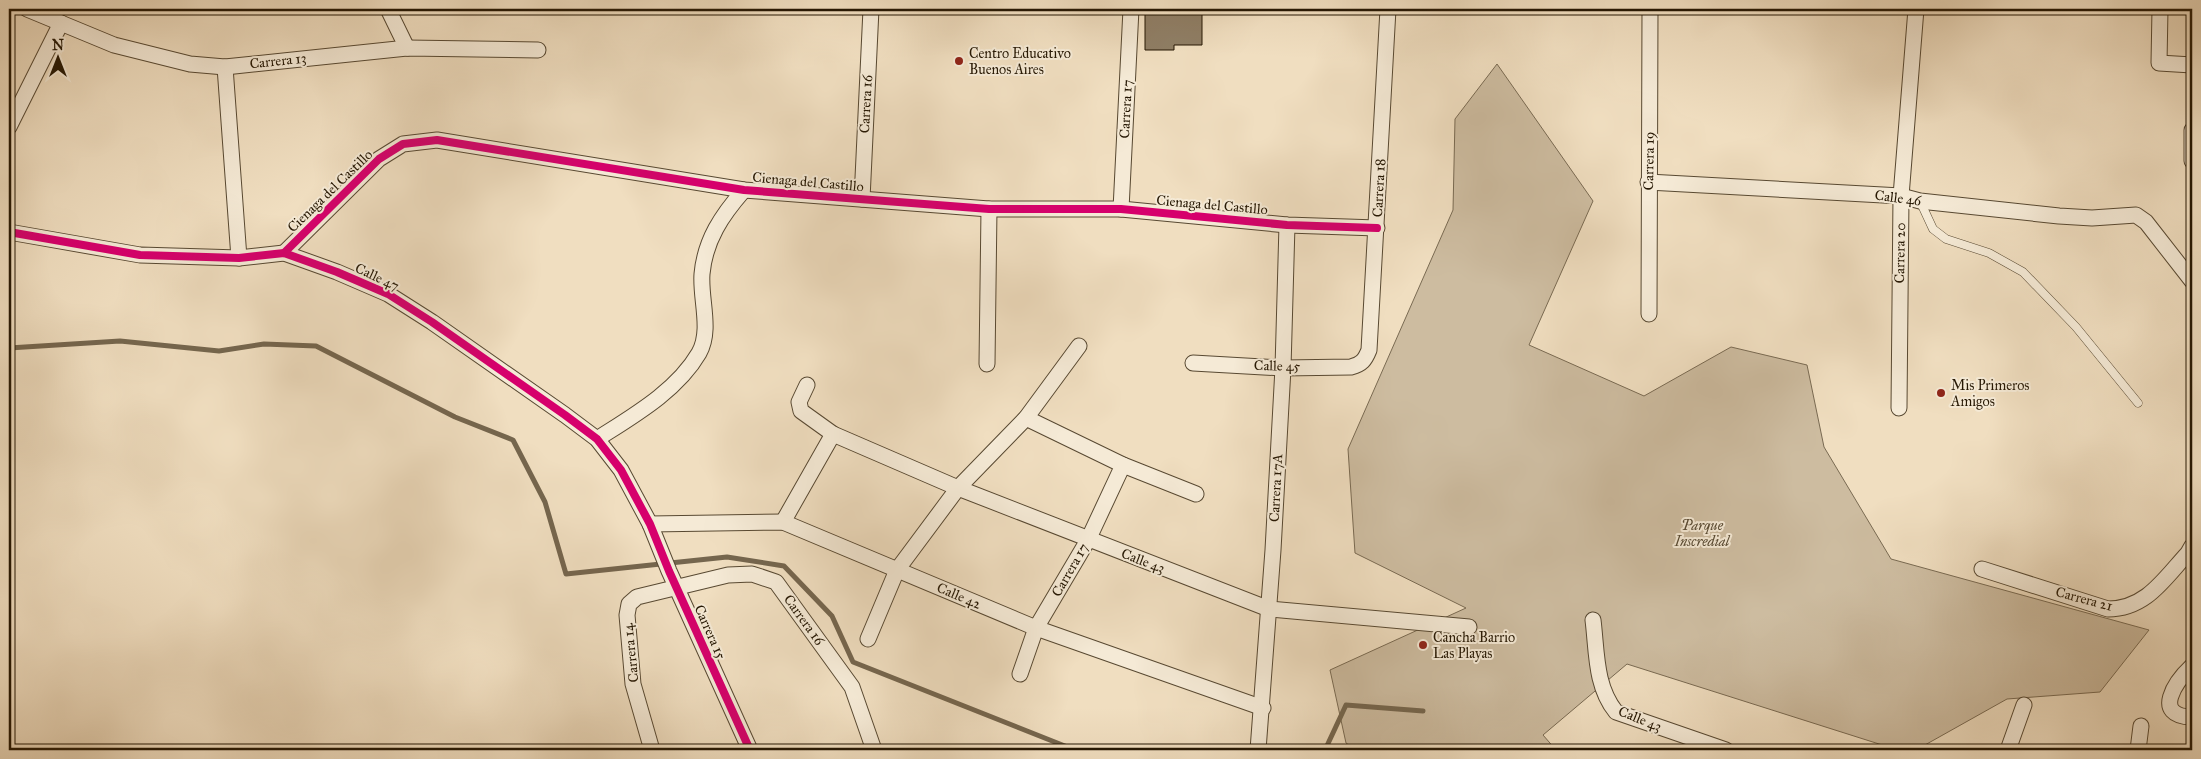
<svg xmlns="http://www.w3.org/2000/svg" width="2201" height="759" viewBox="0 0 2201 759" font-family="'IM FELL Great Primer',serif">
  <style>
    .green { fill: #cdbca0; stroke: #796a52 }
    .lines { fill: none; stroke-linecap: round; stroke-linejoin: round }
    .stream { stroke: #75664e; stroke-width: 5 }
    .building { fill: #8f7e65; stroke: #251703 }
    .lane-casing { stroke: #584932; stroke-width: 9 }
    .street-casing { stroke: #584932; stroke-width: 17 }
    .lane { stroke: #f5ead6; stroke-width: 8 }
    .street { stroke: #f5ead6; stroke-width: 15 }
    .cycleway-casing { stroke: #f5ead6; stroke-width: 11 }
    .cycleway { stroke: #d6006c; stroke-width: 8 }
    .poi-dot { fill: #8f2418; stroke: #f5ead6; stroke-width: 2 }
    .labels { text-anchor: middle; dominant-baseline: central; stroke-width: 4; stroke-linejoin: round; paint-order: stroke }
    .poi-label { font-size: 14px; fill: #251703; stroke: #f5ead6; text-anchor: start }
    .street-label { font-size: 14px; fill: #251703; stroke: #f5ead6 }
    .park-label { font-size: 14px; font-style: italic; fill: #574932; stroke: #f5ead6 }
  </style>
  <rect width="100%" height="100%" fill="#f0dec0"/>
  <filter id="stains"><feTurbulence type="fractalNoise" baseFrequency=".004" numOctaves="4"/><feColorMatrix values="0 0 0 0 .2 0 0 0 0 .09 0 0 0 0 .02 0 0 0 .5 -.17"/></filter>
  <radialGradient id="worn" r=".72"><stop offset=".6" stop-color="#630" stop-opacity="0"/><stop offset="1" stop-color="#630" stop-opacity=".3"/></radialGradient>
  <!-- green -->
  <polygon class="green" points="1497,64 1593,201 1529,345 1644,396 1731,347 1807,365 1824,447 1891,559 2149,630 2100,692 2007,699 1916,750 1898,750 1627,664 1543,735 1556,750 1356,750 1346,743 1330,670 1466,608 1355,553 1348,449 1453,210 1455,119"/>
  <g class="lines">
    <!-- stream -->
    <g class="stream">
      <polyline points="9,348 120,341 219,351 264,344 316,346 455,417 513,440 545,502 566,574 727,557 784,566 832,616 853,662 1075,750"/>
      <polyline points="1325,750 1346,705 1423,711"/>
    </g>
  </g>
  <!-- building -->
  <polygon class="building" points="1145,9 1202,9 1202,45 1174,45 1174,50 1145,50"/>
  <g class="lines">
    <defs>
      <polyline id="lane" points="1920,201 1933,229 1946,239 1989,253 2023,272 2076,327 2138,403"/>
      <g id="street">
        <polyline points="27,9 114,45 190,64 225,67 407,48 538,50"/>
        <polyline points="388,9 407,48"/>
        <polyline points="2160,9 2159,63 2192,65"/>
        <polyline points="225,67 239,258"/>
        <polyline points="9,127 61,23"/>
        <polyline points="2192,130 2192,161"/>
        <polyline points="1648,182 1901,196 1920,201 2059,216 2092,218 2136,215 2146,222 2192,281"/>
        <polyline points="862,199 871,9"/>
        <polyline points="1121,209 1131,9"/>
        <polyline points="9,232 140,255 239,258 284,253 337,272 388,294 432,322 565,415 597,439 621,470 650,524 669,571 750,750"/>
        <polyline points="284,253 379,159 403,144 437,140 744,190 989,209 1121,209 1287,225 1377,228"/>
        <polyline points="1649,314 1650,9"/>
        <path d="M1193 363 1283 368 1351 367C1362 364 1365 360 1369 350L1388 9"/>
        <polyline points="987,364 989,209"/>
        <polyline points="807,385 799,402 801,411 833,434 958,488 1269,609 1469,627"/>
        <polyline points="1899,408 1901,196 1916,9"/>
        <polyline points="1026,418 1123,465 1196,494"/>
        <path d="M597 439C633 416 677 391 699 353 712 330 700 299 702 274 705 240 722 215 744 190"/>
        <polyline points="783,522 833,434"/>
        <polyline points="650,524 783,522 1036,628 1263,708"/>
        <path d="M1982 569 2108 609C2146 609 2164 579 2188 553L2192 546"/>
        <path d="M1593 620C1597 652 1595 686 1616 712L1726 750"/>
        <polyline points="868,639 897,570 958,488 1026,418 1079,346"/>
        <path d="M2192 666C2176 681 2151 716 2192 717"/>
        <polyline points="1020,674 1036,628 1088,540 1123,465"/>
        <polyline points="652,750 633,684 627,615 629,604 637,597 728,575 752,574 776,582 852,687 874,750"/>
        <polyline points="1258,750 1273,550 1283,368 1287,225"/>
        <polyline points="2008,750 2024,705"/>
        <polyline points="2138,750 2141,726"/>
      </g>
    </defs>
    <!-- lane casing -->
    <use href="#lane" class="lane-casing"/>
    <!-- street casing -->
    <use href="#street" class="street-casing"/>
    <!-- lane -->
    <use href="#lane" class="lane"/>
    <!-- street -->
    <use href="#street" class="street"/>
    <defs>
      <g id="cycleway">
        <polyline points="9,232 140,255 239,258 284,253 337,272 388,294 432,322 565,415 597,439 621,470 650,524 669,571 750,750"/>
        <polyline points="284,253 379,159 403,144 437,140 744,190 989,209 1121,209 1287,225 1377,228"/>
      </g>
    </defs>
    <!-- cycleway casing -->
    <use href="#cycleway" class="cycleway-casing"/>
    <!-- cycleway -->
    <use href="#cycleway" class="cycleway"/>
  </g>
  <!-- markers -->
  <g class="poi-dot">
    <circle cx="959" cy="61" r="5"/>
    <circle cx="1941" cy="393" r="5"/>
    <circle cx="1423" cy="645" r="5"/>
  </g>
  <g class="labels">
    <!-- poi labels -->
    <g class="poi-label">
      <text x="969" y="53">Centro Educativo<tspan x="969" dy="16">Buenos Aires</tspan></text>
      <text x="1951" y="385">Mis Primeros<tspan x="1951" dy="16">Amigos</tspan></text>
      <text x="1433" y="637">Cancha Barrio<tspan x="1433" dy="16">Las Playas</tspan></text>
    </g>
    <!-- street labels -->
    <g class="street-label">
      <text transform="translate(278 61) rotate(-6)">Carrera 13</text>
      <text transform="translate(866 104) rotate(-87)">Carrera 16</text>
      <text transform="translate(1126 109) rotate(-87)">Carrera 17</text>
      <text transform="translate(1649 161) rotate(-89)">Carrera 19</text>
      <text transform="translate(808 182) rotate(5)">Cienaga del Castillo</text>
      <text transform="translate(1379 188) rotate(-87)">Carrera 18</text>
      <text transform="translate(330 191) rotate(-44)">Cienaga del Castillo</text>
      <text transform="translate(1898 198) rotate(7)">Calle 46</text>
      <text transform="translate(1212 205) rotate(5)">Cienaga del Castillo</text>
      <text transform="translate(1900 253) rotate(-89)">Carrera 20</text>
      <text transform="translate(377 277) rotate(25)">Calle 47</text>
      <text transform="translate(1277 366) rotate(1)">Calle 45</text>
      <text transform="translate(1276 488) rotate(-87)">Carrera 17A</text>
      <text transform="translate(1143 561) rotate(21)">Calle 43</text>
      <text transform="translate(1070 570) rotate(-60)">Carrera 17</text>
      <text transform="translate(959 596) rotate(23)">Calle 42</text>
      <text transform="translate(2084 599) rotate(15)">Carrera 21</text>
      <text transform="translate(804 620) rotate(54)">Carrera 16</text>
      <text transform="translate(710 632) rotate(66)">Carrera 15</text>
      <text transform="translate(631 653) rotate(-96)">Carrera 14</text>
      <text transform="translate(1640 719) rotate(22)">Calle 43</text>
    </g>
    <!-- park labels -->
    <g class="park-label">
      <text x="1702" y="525">Parque<tspan x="1702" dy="16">Inscredial</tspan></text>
    </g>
  </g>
  <!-- margin -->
  <rect width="2201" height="759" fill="none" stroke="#f0dec0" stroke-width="30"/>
  <rect x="10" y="10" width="2181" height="739" fill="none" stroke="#251703" stroke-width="2.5"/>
  <rect x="15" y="15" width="2171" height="729" fill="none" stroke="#251703"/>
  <!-- north arrow -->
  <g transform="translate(58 58)" stroke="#f5ead6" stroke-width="4" paint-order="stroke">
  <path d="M0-4L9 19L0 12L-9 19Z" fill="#251703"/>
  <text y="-8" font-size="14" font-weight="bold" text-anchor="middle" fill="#251703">N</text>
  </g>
  <rect width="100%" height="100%" filter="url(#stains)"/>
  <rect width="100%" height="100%" fill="url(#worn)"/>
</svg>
